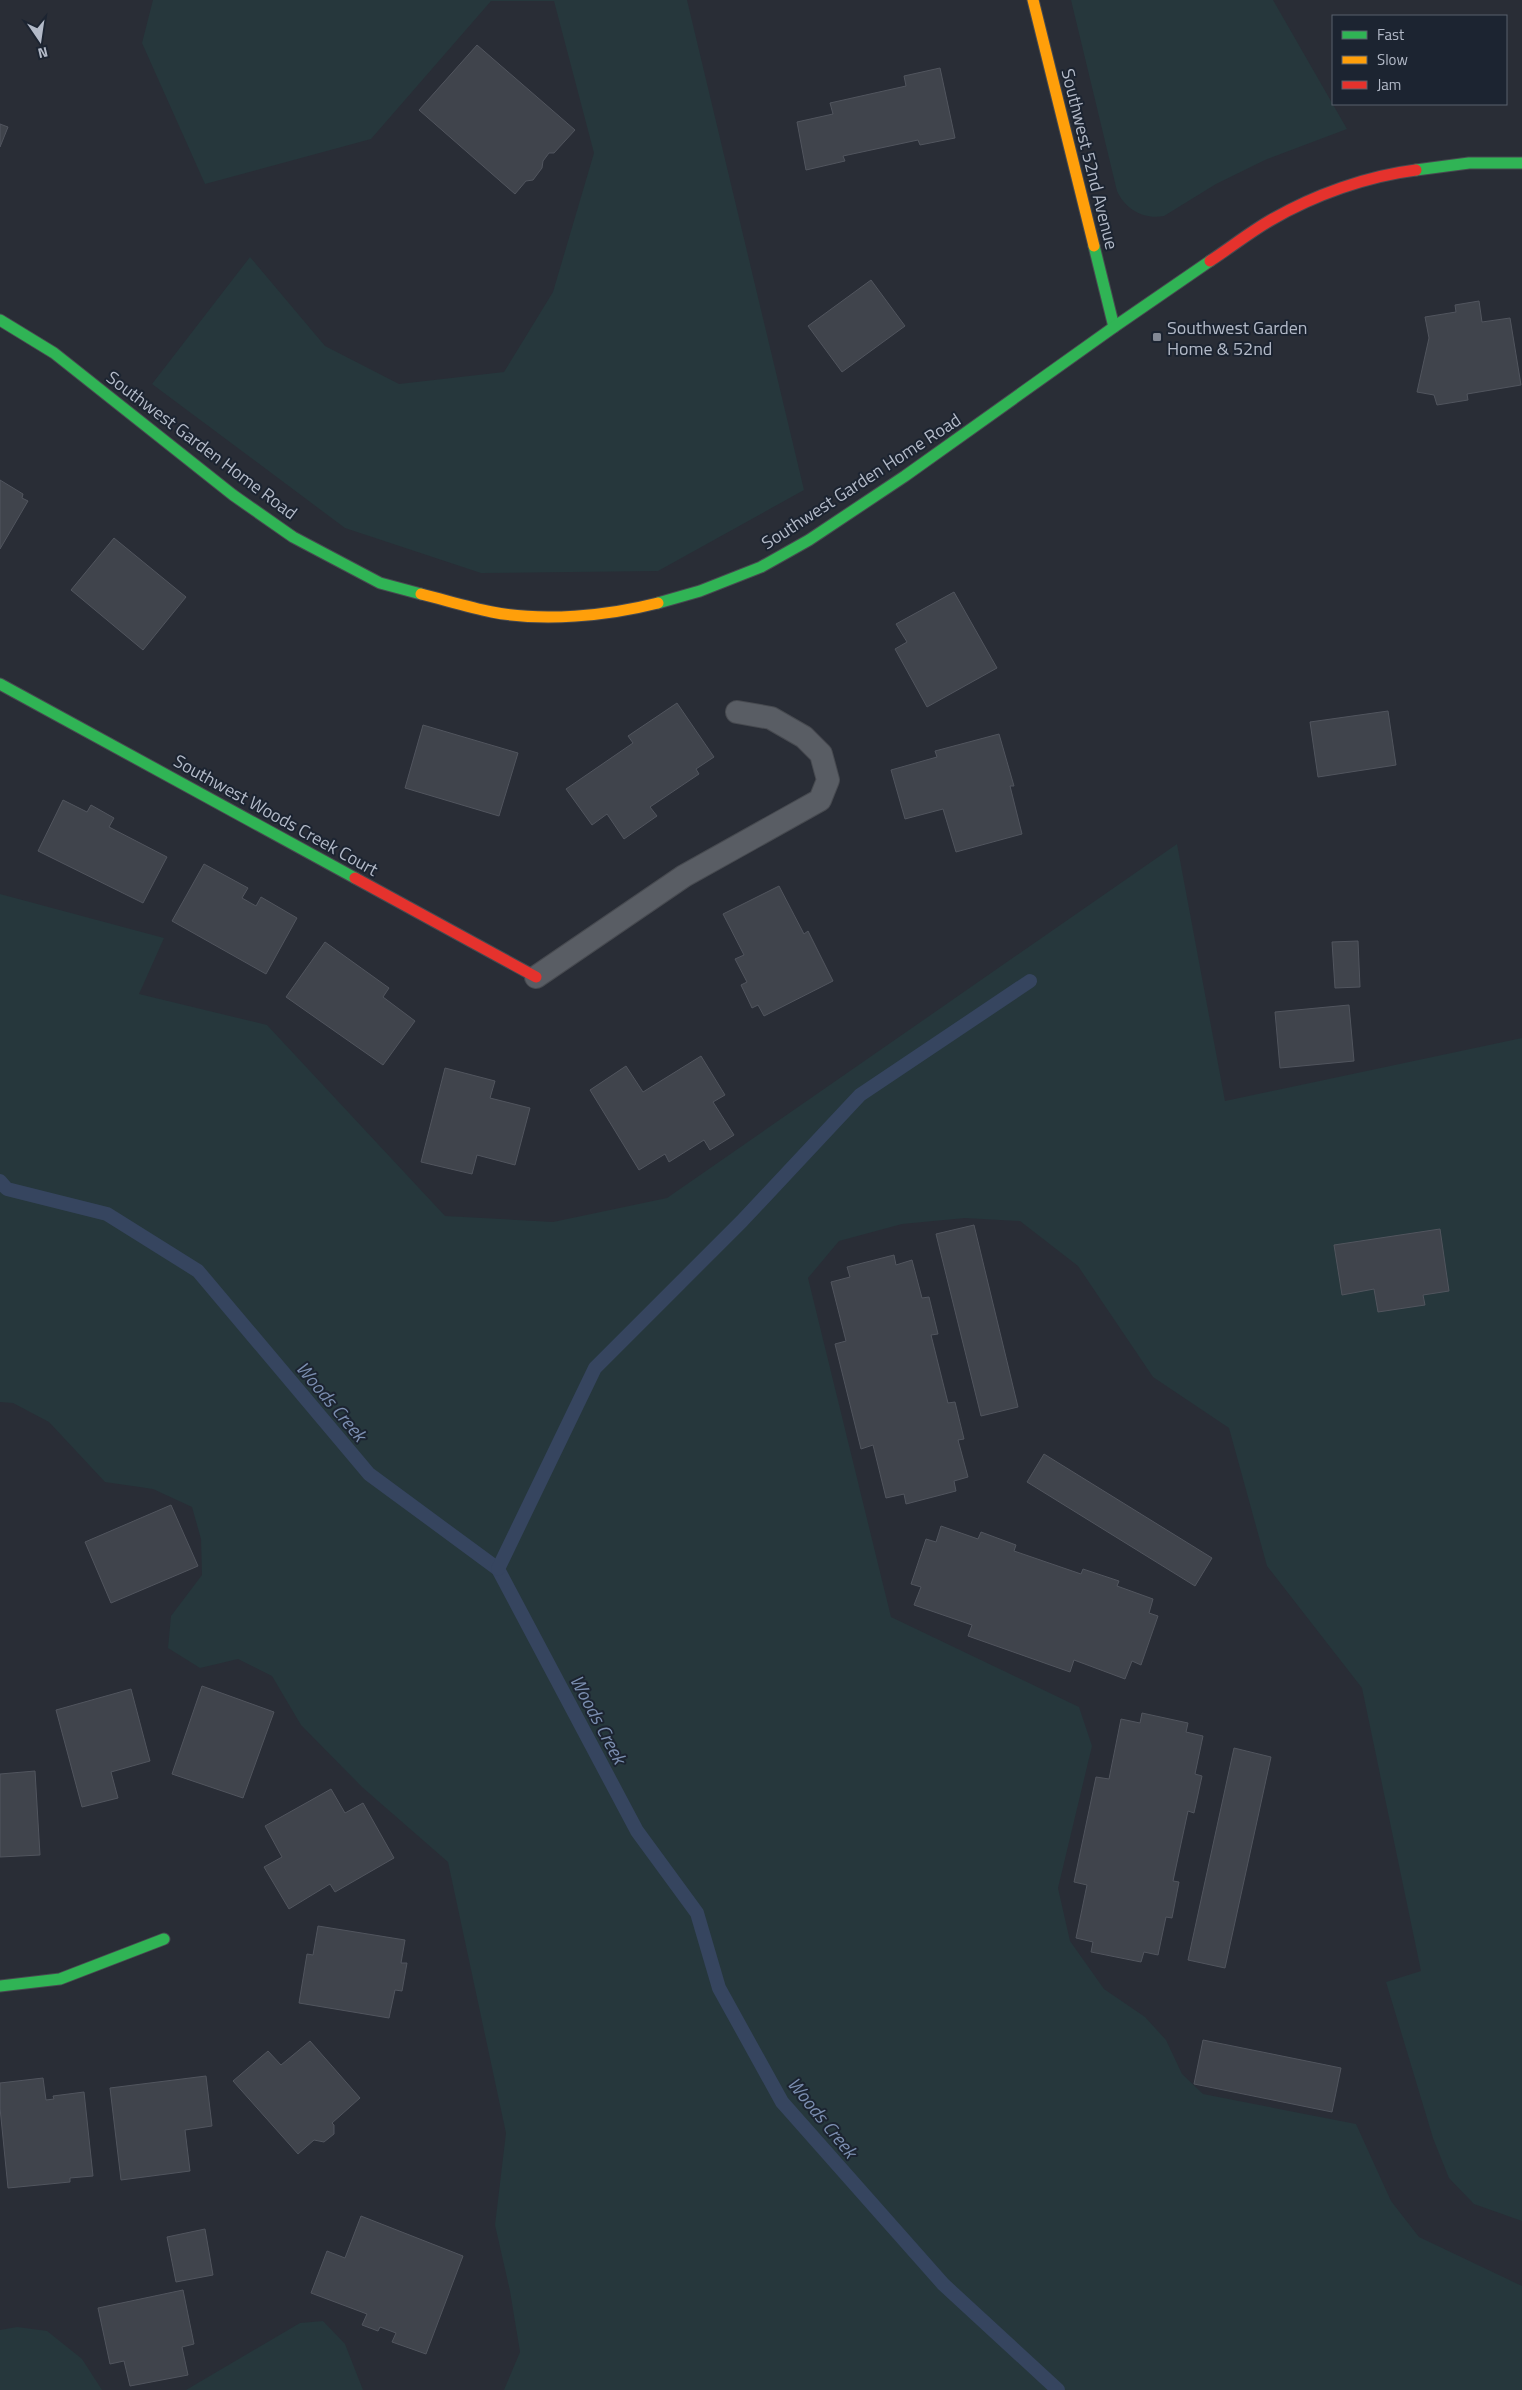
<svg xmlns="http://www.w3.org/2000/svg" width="1522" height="2390" viewBox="0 0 1522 2390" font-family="'Titillium Web',sans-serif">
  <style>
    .green { fill: #26373c }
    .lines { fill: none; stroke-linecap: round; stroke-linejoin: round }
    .stream { stroke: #36455f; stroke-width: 14 }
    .building { fill: #40444c; stroke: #51555e }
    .lane-casing { stroke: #474a50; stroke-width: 24 }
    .fast-casing { stroke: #474a50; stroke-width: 13 }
    .slow-casing { stroke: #474a50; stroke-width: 13 }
    .jam-casing { stroke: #474a50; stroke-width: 13 }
    .lane { stroke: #595d64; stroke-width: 22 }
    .fast { stroke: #30b455; stroke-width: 11 }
    .slow { stroke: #ff9f0a; stroke-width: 11 }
    .jam { stroke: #e5322d; stroke-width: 11 }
    .poi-dot { fill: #838995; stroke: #1c2431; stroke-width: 2 }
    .labels { text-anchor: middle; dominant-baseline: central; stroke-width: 4; stroke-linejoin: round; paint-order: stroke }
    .street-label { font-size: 18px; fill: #b3bac8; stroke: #1c2431 }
    .poi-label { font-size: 18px; fill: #b3bac8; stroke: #1c2431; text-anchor: start }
    .water-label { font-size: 19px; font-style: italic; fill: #7b8eb0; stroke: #1c2431 }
  </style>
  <rect width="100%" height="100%" fill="#292d36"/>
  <!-- green -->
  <g class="green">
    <polygon points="153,0 687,0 804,490 658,571 481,573 345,528 152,384 250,257 325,346 399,384 504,372 553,292 594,153 554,1 491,1 371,139 205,184 142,43"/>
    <path d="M1071 0H1273L1347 129 1265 160 1216 184 1164 216C1144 220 1125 209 1117 191Z"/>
    <polygon points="1177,844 1225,1101 1522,1038 1522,2221 1474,2204 1449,2178 1433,2138 1386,1982 1421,1971 1362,1688 1267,1566 1229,1428 1153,1377 1078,1266 1020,1221 965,1218 902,1224 839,1241 808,1278 891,1617 1079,1707 1092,1746 1058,1888 1070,1941 1104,1989 1145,2017 1166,2040 1182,2074 1203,2094 1356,2124 1391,2201 1419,2237 1522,2286 1522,2390 504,2390 520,2352 510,2291 495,2225 506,2133 448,1862 362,1787 301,1725 272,1676 238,1659 200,1668 168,1648 171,1616 202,1575 201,1539 192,1507 153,1489 105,1482 49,1422 13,1403 0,1402 0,894 164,938 139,994 267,1025 445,1216 553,1222 667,1198"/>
    <polygon points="323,2321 345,2344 363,2390 186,2390 300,2323"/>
    <polygon points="17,2327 47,2331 82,2359 102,2390 0,2390 0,2330"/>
  </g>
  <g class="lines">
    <!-- stream -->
    <g class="stream">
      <polyline points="0,1181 7,1189 107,1214 198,1271 369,1474 498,1569 637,1831 697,1913 719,1988 782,2102 943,2284 1058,2390"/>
      <polyline points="498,1569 595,1368 742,1221 860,1095 1030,981"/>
    </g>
  </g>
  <!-- building -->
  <g class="building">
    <polygon points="477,45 575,130 554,153 549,153 543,161 542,168 533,180 526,181 515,194 419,110"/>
    <polygon points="940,68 955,138 920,145 918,140 843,156 845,161 806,170 797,122 833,114 830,103 906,86 904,76"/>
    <polygon points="0,124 8,127 0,147"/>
    <polygon points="871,280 905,326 842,372 808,326"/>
    <polygon points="1479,301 1482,322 1510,318 1521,385 1467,394 1468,400 1437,405 1434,395 1417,392 1429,338 1425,317 1456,312 1455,305"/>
    <polygon points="0,480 23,494 22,498 28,501 0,549"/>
    <polygon points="114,538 186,597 143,650 71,590"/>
    <polygon points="954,592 997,668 927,707 895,649 907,642 896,624"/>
    <polygon points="677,703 714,757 696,769 699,774 650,807 657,816 624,839 607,814 592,825 566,789 633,743 628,736"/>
    <polygon points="1388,711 1396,765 1318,777 1310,722"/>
    <polygon points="423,725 518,753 499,816 405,788"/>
    <polygon points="999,734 1014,786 1010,786 1022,834 956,852 943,809 905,819 891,770 937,757 935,751"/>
    <polygon points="63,800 87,812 91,805 114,818 109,827 167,857 143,903 38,851"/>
    <polygon points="204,864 248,888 242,898 256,906 261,897 297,918 266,974 172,921"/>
    <polygon points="779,886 804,934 808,931 833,981 764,1016 758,1005 752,1008 741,985 747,982 735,959 744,955 723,914"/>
    <polygon points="1358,941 1360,987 1335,988 1332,942"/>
    <polygon points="325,942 389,988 383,997 415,1021 383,1065 286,997"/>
    <polygon points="1349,1005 1354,1061 1280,1068 1275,1012"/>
    <polygon points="701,1056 725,1095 713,1102 734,1135 710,1150 704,1140 669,1162 665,1154 639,1170 590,1090 626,1066 643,1092"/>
    <polygon points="445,1068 495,1081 490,1098 530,1108 515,1165 477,1155 472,1174 421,1162"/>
    <polygon points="974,1225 1018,1407 981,1416 936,1234"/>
    <polygon points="1440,1229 1449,1291 1423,1295 1425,1305 1378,1312 1374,1289 1342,1295 1334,1245"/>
    <polygon points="894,1255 896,1265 912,1260 922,1298 929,1297 938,1334 931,1335 948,1403 955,1402 964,1439 958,1440 968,1477 954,1481 956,1491 906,1504 904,1494 886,1498 873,1445 861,1449 835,1344 846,1341 831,1282 850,1277 847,1267"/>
    <polygon points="1044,1454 1212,1558 1195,1586 1027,1482"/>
    <polygon points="171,1505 198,1566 111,1603 85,1542"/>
    <polygon points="941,1526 978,1539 981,1532 1016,1545 1014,1551 1081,1574 1083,1569 1119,1581 1117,1586 1153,1599 1149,1613 1158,1616 1141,1665 1132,1661 1125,1679 1074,1660 1070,1672 968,1636 972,1625 914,1605 921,1587 911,1584 926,1539 936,1542"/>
    <polygon points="202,1686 274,1712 243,1798 172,1774"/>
    <polygon points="131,1689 150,1761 111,1772 118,1798 82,1807 56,1710"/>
    <polygon points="1142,1713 1188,1723 1186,1732 1203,1736 1195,1774 1202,1776 1194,1813 1188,1811 1173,1881 1179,1882 1172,1918 1166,1917 1158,1955 1144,1952 1141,1962 1091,1952 1093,1942 1076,1938 1087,1885 1074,1882 1096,1777 1109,1779 1121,1719 1140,1723"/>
    <polygon points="1234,1748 1271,1757 1225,1968 1188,1960"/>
    <polygon points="35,1771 40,1855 0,1857 0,1774"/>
    <polygon points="331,1789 345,1813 363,1803 394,1858 335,1892 330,1884 289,1909 264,1867 282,1857 265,1826"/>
    <polygon points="318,1926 405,1940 401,1963 407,1963 402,1991 395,1990 389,2018 299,2003 307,1954 313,1955"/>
    <polygon points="1203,2040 1341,2068 1332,2112 1194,2084"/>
    <polygon points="310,2041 360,2098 332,2123 334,2125 334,2134 324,2142 314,2140 298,2154 233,2081 268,2051 281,2065"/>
    <polygon points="206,2076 212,2126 185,2130 190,2171 121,2180 110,2088"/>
    <polygon points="43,2078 46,2100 54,2099 53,2096 84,2092 93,2176 70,2178 70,2182 8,2188 0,2108 0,2083"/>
    <polygon points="361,2216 463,2256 426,2354 392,2342 396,2333 380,2327 378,2331 362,2325 367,2314 311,2293 327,2251 345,2258"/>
    <polygon points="205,2229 213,2275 176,2282 167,2237"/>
    <polygon points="183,2290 194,2344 182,2347 188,2375 130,2386 124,2361 110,2364 98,2308"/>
  </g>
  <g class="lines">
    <defs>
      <polyline id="lane" points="536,977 684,876 820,800 828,780 821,754 804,737 771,718 737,712"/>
      <g id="fast">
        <polyline points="1416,170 1469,163 1522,163"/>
        <polyline points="1094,246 1114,327"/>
        <polyline points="0,320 54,353 233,495 293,537 380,583 421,594"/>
        <polyline points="658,603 700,591 761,567 809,540 905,476 1114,327 1210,261"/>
        <polyline points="0,684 355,878"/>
        <polyline points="0,1986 60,1979 164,1939"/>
      </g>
      <g id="slow">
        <polyline points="1033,0 1094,246"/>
        <path d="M421 594C445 600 468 607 492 612 543 622 607 616 658 603"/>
      </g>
      <g id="jam">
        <path d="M1210 261C1230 248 1250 232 1271 220 1314 195 1367 176 1416 170"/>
        <polyline points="355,878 536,977"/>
      </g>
    </defs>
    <!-- lane casing -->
    <use href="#lane" class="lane-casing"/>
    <!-- fast casing -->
    <use href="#fast" class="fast-casing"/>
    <!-- slow casing -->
    <use href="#slow" class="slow-casing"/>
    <!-- jam casing -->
    <use href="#jam" class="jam-casing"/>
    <!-- lane -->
    <use href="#lane" class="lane"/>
    <!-- fast -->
    <use href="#fast" class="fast"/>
    <!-- slow -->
    <use href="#slow" class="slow"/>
    <!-- jam -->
    <use href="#jam" class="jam"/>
  </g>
  <!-- markers -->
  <rect class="poi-dot" x="1152" y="332" width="10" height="10" rx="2.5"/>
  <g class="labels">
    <!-- street labels -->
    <g class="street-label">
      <text transform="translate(1090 159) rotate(76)">Southwest 52nd Avenue</text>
      <text transform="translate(202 445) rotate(37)">Southwest Garden Home Road</text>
      <text transform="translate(861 481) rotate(-33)">Southwest Garden Home Road</text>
      <text transform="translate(276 815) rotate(29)">Southwest Woods Creek Court</text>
    </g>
    <!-- poi labels -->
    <g class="poi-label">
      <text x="1167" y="327">Southwest Garden<tspan x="1167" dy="21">Home &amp; 52nd</tspan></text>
    </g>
    <!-- water labels -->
    <g class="water-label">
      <text transform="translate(332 1401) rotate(50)">Woods Creek</text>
      <text transform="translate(599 1719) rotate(62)">Woods Creek</text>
      <text transform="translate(823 2117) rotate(51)">Woods Creek</text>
    </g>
  </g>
  <!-- legend -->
  <rect x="1332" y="15" width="175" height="90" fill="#1c2431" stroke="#58606d"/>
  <rect x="1342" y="31" width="25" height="8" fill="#30b455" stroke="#58606d"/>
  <text x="1377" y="40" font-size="15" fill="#b3bac8">Fast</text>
  <rect x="1342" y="56" width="25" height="8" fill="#ff9f0a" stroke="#58606d"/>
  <text x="1377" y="65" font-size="15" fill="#b3bac8">Slow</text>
  <rect x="1342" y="81" width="25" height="8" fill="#e5322d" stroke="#58606d"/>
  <text x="1377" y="90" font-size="15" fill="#b3bac8">Jam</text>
  <!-- north arrow -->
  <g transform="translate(40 40) rotate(167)" stroke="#1c2431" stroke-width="4" paint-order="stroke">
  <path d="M0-4L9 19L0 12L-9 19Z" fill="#b3bac8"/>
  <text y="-8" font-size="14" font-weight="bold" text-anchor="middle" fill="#b3bac8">N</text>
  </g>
</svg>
